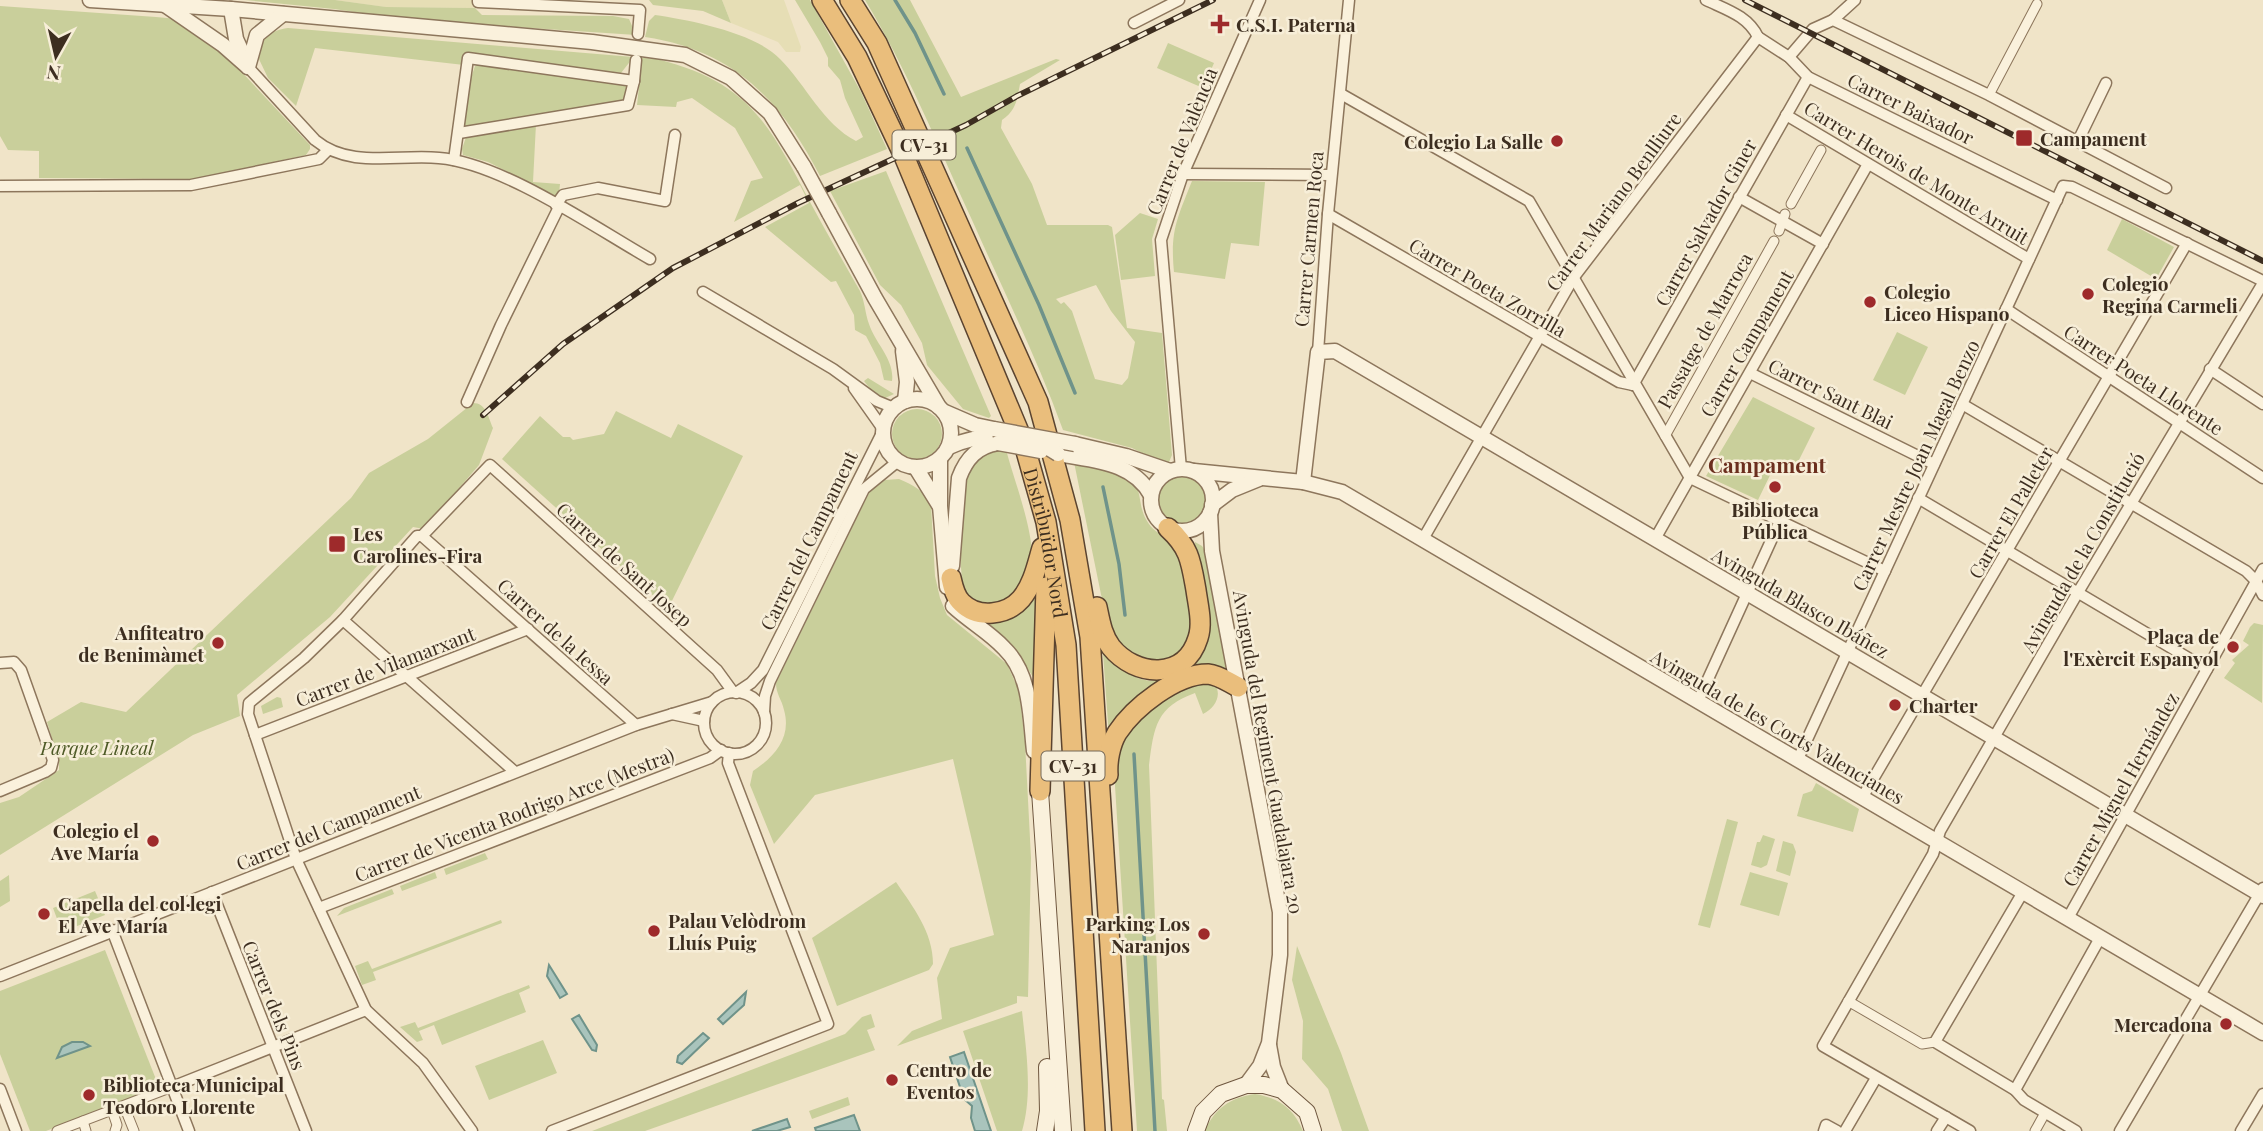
<svg xmlns="http://www.w3.org/2000/svg" width="2263" height="1131" viewBox="0 0 2263 1131" font-family="'Playfair Display',serif">
  <style>
    .farmland { fill: #e6deb5 }
    .green { fill: #c9cf9b; fill-rule: evenodd }
    .water { fill: #a9c4bc; stroke: #6f938a; stroke-width: 2 }
    .lines { fill: none; stroke-linecap: round; stroke-linejoin: round }
    .stream { stroke: #6f938a; stroke-width: 3.5 }
    .pedestrian-casing { stroke: #8d765c; stroke-width: 11 }
    .minor-casing { stroke: #8d765c; stroke-width: 13 }
    .tertiary-casing { stroke: #8d765c; stroke-width: 17 }
    .secondary-casing { stroke: #6f573f; stroke-width: 18 }
    .trunk-casing { stroke: #5b4430; stroke-width: 22 }
    .pedestrian { stroke: #faf1dc; stroke-width: 9 }
    .minor { stroke: #faf1dc; stroke-width: 10 }
    .tertiary { stroke: #faf1dc; stroke-width: 14 }
    .secondary { stroke: #faf1dc; stroke-width: 16 }
    .trunk { stroke: #eabe7c; stroke-width: 19 }
    .rail-casing { stroke: #3d2e20; stroke-width: 6 }
    .rail { stroke: #f7eed8; stroke-width: 3.5; stroke-dasharray: 10; stroke-linecap: butt }
    .tertiary-bridge-casing { stroke: #8d765c; stroke-width: 17; stroke-linecap: butt }
    .tertiary-bridge { stroke: #faf1dc; stroke-width: 14 }
    .poi-dot { fill: #9e2a2b; stroke: #f7eed8; stroke-width: 2.5 }
    .labels { text-anchor: middle; dominant-baseline: central; stroke-width: 5; stroke-linejoin: round; paint-order: stroke }
    .shield { fill: #f7eed8; stroke: #756857; stroke-width: 2 }
    .shield-label { font-size: 18px; font-weight: bold; fill: #3d2e20 }
    .poi-label { font-size: 19px; font-weight: bold; fill: #3d2e20; stroke: #f7eed8; text-anchor: start }
    .street-label { font-size: 19px; fill: #3d2e20; stroke: #f7eed8 }
    .park-label { font-size: 19px; font-style: italic; fill: #4d5a26; stroke: #f7eed8 }
    .neighbourhood-label { font-size: 21px; font-weight: bold; fill: #6b2e1e; stroke: #f7eed8 }
  </style>
  <rect width="100%" height="100%" fill="#f0e4c8"/>
  <!-- farmland -->
  <g class="farmland">
    <polygon points="335,0 476,0 475,8 385,7"/>
    <polygon points="722,0 784,0 801,47 800,52 786,52 778,42 731,23"/>
  </g>
  <!-- green -->
  <g class="green">
    <polygon points="245,0 335,0 386,7 475,8 482,15 613,16 629,19 636,35 409,20 334,9"/>
    <polygon points="649,0 722,0 731,23 703,11 653,5"/>
    <path d="M795 0H810L861 92 887 149 820 176C781 100 733 50 645 37L649 21 655 15C690 20 756 33 780 59 806 85 823 124 856 141L863 137 845 98 840 80 828 66V58L820 42Z"/>
    <path d="M865 0H910L961 97 1056 59 1060 60 1020 84C1017 100 1016 111 1002 120L1001 128 1032 184 1047 225H1108L1112 227 1127 328 1162 333 1172 455 1169 462 1164 464 1132 448 1063 430C1037 358 1003 290 972 220 938 146 907 69 865 0ZM1096 285 1111 311 1135 342 1128 378 1122 385 1095 379 1072 311 1064 302 1061 304 1056 299Z"/>
    <polygon points="0,6 156,17 178,19 191,25 237,67 310,145 310,149 306,155 302,156 193,179 39,178 39,151 8,150 0,136"/>
    <path d="M288 28 657 59C749 82 769 124 810 202 826 232 843 261 860 291 865 302 865 313 869 324 875 343 895 360 892 381L884 380 880 363 866 336 855 330 854 315 836 281 831 282 765 227 809 203 800 185 734 222 751 181 763 178 735 128 692 98 677 102 676 107 637 105 642 59H632L621 73 477 55 464 65 315 48 296 106 268 78 257 55C263 37 269 31 288 28Z"/>
    <polygon points="1168,43 1214,63 1203,88 1157,68"/>
    <polygon points="479,64 623,83 629,90 625,101 464,128 471,78 475,66"/>
    <polygon points="536,124 533,182 560,184 559,194 556,196 488,162 463,155 462,149 466,137"/>
    <polygon points="886,171 991,416 989,418 963,409 927,365 922,343 901,305 880,285 830,191"/>
    <path d="M1192 181 1265 182 1259 246 1231 243 1225 279 1174 272C1170 231 1177 219 1192 181Z"/>
    <polygon points="1140,213 1158,219 1152,239 1155,276 1121,280 1115,235"/>
    <polygon points="2122,219 2174,247 2156,279 2107,250"/>
    <polygon points="1897,332 1928,347 1905,395 1873,380"/>
    <polygon points="868,378 894,394 883,399 875,395 864,381"/>
    <polygon points="1753,397 1815,428 1791,476 1774,467 1758,500 1706,476"/>
    <path d="M473 403C486 403 488 417 493 428L479 465 424 529 413 527 330 617 237 695 240 716 193 735 0 855V803L19 797 59 770V761L47 722 81 702 126 712 351 498 369 473 428 439Z"/>
    <circle cx="917" cy="434" r="25"/>
    <polygon points="616,411 671,438 678,424 743,456 668,609 502,459 540,416 563,437 570,437 573,440 604,434"/>
    <path d="M1001 449 1007 453C1014 480 1036 537 1031 562 1029 572 1025 578 1019 586 1013 594 1010 600 1000 603 988 607 974 603 967 593 955 578 961 483 970 466 977 453 988 452 1001 449Z"/>
    <path d="M1074 462 1125 474C1145 487 1136 503 1147 521 1156 537 1176 539 1185 557 1189 567 1188 583 1189 594 1190 605 1194 621 1191 632 1178 677 1128 663 1110 630 1107 624 1106 616 1104 609Z"/>
    <circle cx="1182" cy="500" r="24"/>
    <path d="M899 479C913 485 924 490 931 505L935 576 940 598 947 615 1007 664 1019 691 1025 742 1031 858 1028 997 1017 996V1003L897 1046 912 1031 942 1019 937 978 950 948 994 935 953 759 815 795 774 844 750 785 753 771C774 757 792 738 784 710 782 700 776 694 776 683L870 491 885 480Z"/>
    <path d="M1195 542 1202 546 1206 552 1227 671 1207 669 1109 737 1103 653C1119 667 1140 687 1163 679 1173 675 1183 667 1193 661Z"/>
    <polygon points="1037,587 1035,680 1012,645 979,621"/>
    <polygon points="2254,623 2263,625 2262,703 2224,678 2235,663 2232,660 2249,645 2243,641 2250,627"/>
    <path d="M1214 683C1223 695 1215 708 1203 714L1195 693C1156 707 1154 727 1149 765L1162 1099 1164 1100 1167 1131H1137L1115 786 1117 753 1135 721 1188 684Z"/>
    <polygon points="277,697 281,698 283,707 263,714 261,706"/>
    <polygon points="1816,783 1859,809 1853,832 1797,816 1803,794 1812,791"/>
    <polygon points="1727,819 1738,822 1710,928 1698,925"/>
    <polygon points="1763,835 1775,839 1767,865 1761,868 1751,865 1757,842 1760,842"/>
    <polygon points="1783,841 1793,844 1796,852 1790,876 1776,871"/>
    <polygon points="485,853 488,859 446,875 444,869"/>
    <polygon points="435,872 437,878 402,891 400,886"/>
    <polygon points="1750,872 1788,883 1779,916 1740,905"/>
    <polygon points="9,875 10,901 0,907 0,881"/>
    <path d="M896 882C913 907 933 932 933 964L929 970 837 1006 812 938Z"/>
    <polygon points="392,889 394,894 337,916 344,908"/>
    <polygon points="95,891 105,915 62,932 53,908"/>
    <polygon points="501,920 502,923 373,972 376,980 362,985 355,966 368,961 372,969"/>
    <polygon points="1297,946 1341,1053 1369,1131 1342,1131 1328,1089 1302,1059 1303,1021 1292,980"/>
    <polygon points="105,950 159,1087 46,1131 30,1131 0,1054 0,991"/>
    <polygon points="529,985 530,988 519,993 526,1012 442,1045 434,1025 419,1031 423,1040 417,1042 400,1027 415,1022 418,1028"/>
    <path d="M1022 1011C1026 1049 1033 1094 1022 1131H997L963 1031Z"/>
    <polygon points="871,1014 875,1027 867,1030 875,1050 645,1131 592,1131 845,1034 862,1017"/>
    <polygon points="543,1040 557,1073 489,1100 475,1066"/>
    <path d="M1255 1094C1279 1098 1293 1108 1303 1131H1204C1216 1108 1229 1098 1255 1094Z"/>
    <polygon points="848,1097 850,1105 812,1119 809,1111"/>
  </g>
  <!-- water -->
  <g class="water">
    <polygon points="549,965 567,994 560,998 547,976"/>
    <polygon points="746,992 744,1005 723,1024 718,1019"/>
    <polygon points="579,1015 597,1045 596,1051 592,1050 572,1019"/>
    <polygon points="703,1033 709,1038 682,1064 677,1062 678,1056"/>
    <polygon points="72,1042 83,1042 90,1046 57,1058 62,1047"/>
    <polygon points="964,1052 991,1131 975,1131 971,1118 972,1106 964,1099 950,1057"/>
    <polygon points="854,1115 860,1131 816,1131 815,1128"/>
    <polygon points="787,1119 790,1127 777,1131 752,1131"/>
  </g>
  <g class="lines">
    <!-- stream -->
    <g class="stream">
      <polyline points="895,0 915,33 944,94"/>
      <polyline points="967,148 1039,305 1075,393"/>
      <polyline points="1103,487 1119,564 1125,615"/>
      <polyline points="1134,754 1155,1131"/>
    </g>
    <defs>
      <g id="pedestrian">
        <polyline points="1989,95 2037,4"/>
        <polyline points="1791,204 1821,150"/>
        <polyline points="1779,231 1785,214"/>
        <polyline points="1665,436 1774,241"/>
        <polyline points="1848,1001 1922,1044 1935,1042"/>
        <polyline points="124,1106 134,1131"/>
        <polyline points="112,1110 117,1125 115,1131"/>
        <polyline points="83,1121 86,1131"/>
        <polyline points="57,1131 172,1087"/>
        <polyline points="2035,1131 2045,1113"/>
      </g>
      <g id="minor">
        <polyline points="478,0 478,2 640,10 638,34"/>
        <path d="M1706 0C1727 10 1748 16 1758 37"/>
        <polyline points="1833,20 1855,0"/>
        <polyline points="1134,23 1179,0"/>
        <polyline points="1758,37 1789,57 1808,77 2057,200"/>
        <polyline points="1789,57 1813,29 1833,20 1989,95 2166,188"/>
        <path d="M248 67 315 140C350 169 397 154 439 158 502 163 594 227 650 259"/>
        <polyline points="1341,94 1529,201 1690,478 1885,571"/>
        <polyline points="1786,115 2029,259"/>
        <polyline points="459,133 628,105 634,81 636,60"/>
        <polyline points="2078,141 2106,83"/>
        <polyline points="454,160 468,58 634,81"/>
        <polyline points="1183,174 1331,175"/>
        <polyline points="0,186 191,185 319,159 328,150"/>
        <polyline points="1739,197 1823,244"/>
        <polyline points="556,205 563,195 598,188 665,201 675,135"/>
        <polyline points="1328,214 1619,382 1633,385"/>
        <polyline points="703,292 833,369 877,401 894,408"/>
        <polyline points="2006,309 2263,478"/>
        <polyline points="1318,352 1328,214 1349,0"/>
        <polyline points="2210,369 2263,404"/>
        <polyline points="1750,373 1934,464"/>
        <polyline points="1633,385 1808,77"/>
        <polyline points="854,388 883,429"/>
        <polyline points="467,402 501,325 559,207"/>
        <polyline points="1962,404 2246,571 2256,581 2263,595"/>
        <polyline points="1181,469 1161,240 1183,174 1260,0"/>
        <polyline points="1918,498 2207,669"/>
        <polyline points="422,536 636,725"/>
        <polyline points="1423,539 1574,277 1758,37"/>
        <polyline points="1655,539 1868,164"/>
        <polyline points="343,620 515,772"/>
        <polyline points="0,663 14,662 21,670 53,760 51,768 45,772 0,791"/>
        <circle cx="735" cy="723" r="31"/>
        <polyline points="736,693 751,683 763,670 883,431"/>
        <polyline points="1698,701 1780,521"/>
        <polyline points="764,712 765,696 770,681 864,489 897,462"/>
        <polyline points="672,714 704,721"/>
        <polyline points="255,735 528,629"/>
        <polyline points="1798,759 2063,186 2072,187 2263,281"/>
        <polyline points="1862,798 2187,243"/>
        <polyline points="212,892 306,1131"/>
        <polyline points="2023,892 1935,1042 2015,1090 2024,1100 2076,1131"/>
        <polyline points="319,908 710,758 721,750"/>
        <polyline points="2068,918 2263,569"/>
        <polyline points="112,930 189,1131"/>
        <polyline points="0,976 636,725 712,702"/>
        <polyline points="172,1087 366,1010"/>
        <polyline points="0,1089 16,1131"/>
        <polyline points="2015,1090 2100,938"/>
        <polyline points="472,1131 423,1063 366,1010 296,859 248,714 249,703 304,658 343,620 417,536 422,536 490,465 717,670 733,692"/>
        <polyline points="552,1131 828,1024 728,763 729,753"/>
        <polyline points="1824,1131 1826,1125 1837,1131"/>
        <polyline points="1845,1131 1876,1078"/>
        <polyline points="1937,1131 1946,1117"/>
        <polyline points="1970,1131 1823,1046 1933,854 1940,831 2077,594 2263,283"/>
        <polyline points="2120,1131 2263,888"/>
        <polyline points="2241,1131 2263,1094"/>
      </g>
      <g id="tertiary">
        <polyline points="90,0 231,9 592,42 685,55 731,78 770,113 804,167"/>
        <polyline points="165,5 223,45 248,67"/>
        <polyline points="231,9 236,39 246,61"/>
        <polyline points="248,67 257,35 283,14"/>
        <polyline points="829,213 875,298 939,407"/>
        <polyline points="903,351 907,382 905,401"/>
        <circle cx="917" cy="433" r="34"/>
        <polyline points="945,412 975,425 994,429"/>
        <polyline points="1075,444 1126,456 1170,471"/>
        <path d="M949 447C965 440 979 436 996 437"/>
        <path d="M1058 454C1093 461 1132 461 1151 495"/>
        <polyline points="940,459 940,506 947,587"/>
        <polyline points="916,468 939,505"/>
        <circle cx="1182" cy="500" r="31"/>
        <polyline points="1194,471 1303,482 1342,492 2263,1033"/>
        <polyline points="1303,482 1318,352 1335,351 2263,896"/>
        <polyline points="1212,505 1232,490 1259,479"/>
        <polyline points="1210,513 1212,551 1280,912 1280,955 1269,1043 1260,1066 1246,1085"/>
        <path d="M952 566 959 478C966 459 977 446 998 443"/>
        <path d="M953 606C969 621 989 632 1004 648 1031 674 1030 716 1034 751"/>
        <polyline points="1269,1045 1273,1067 1282,1090"/>
      </g>
      <g id="secondary">
        <polyline points="1040,791 1063,1131"/>
        <polyline points="1045,1131 1048,1111 1047,1067"/>
        <polyline points="1196,1131 1203,1112 1221,1094 1246,1085 1264,1085 1282,1090 1307,1112 1313,1131"/>
      </g>
      <g id="trunk">
        <path id="s1" d="M822 0 857 57 904 156 1024 444 1046 522 1066 645 1095 1131"/>
        <polyline points="850,0 877,43 1038,402 1070,520 1090,637 1122,1131"/>
        <path d="M951 578C953 587 955 597 962 603 978 619 1007 615 1021 599 1033 585 1037 565 1042 548"/>
        <path d="M1097 607C1100 621 1102 635 1111 647 1135 677 1185 681 1198 638 1203 623 1198 605 1196 590 1191 562 1190 548 1168 528"/>
        <path d="M1108 775C1107 762 1110 745 1117 733 1134 707 1176 674 1208 674 1219 675 1228 682 1238 687"/>
        <polyline points="1040,791 1046,587"/>
      </g>
    </defs>
    <!-- pedestrian casing -->
    <use href="#pedestrian" class="pedestrian-casing"/>
    <!-- minor casing -->
    <use href="#minor" class="minor-casing"/>
    <!-- tertiary casing -->
    <use href="#tertiary" class="tertiary-casing"/>
    <!-- secondary casing -->
    <use href="#secondary" class="secondary-casing"/>
    <!-- trunk casing -->
    <use href="#trunk" class="trunk-casing"/>
    <!-- pedestrian -->
    <use href="#pedestrian" class="pedestrian"/>
    <!-- minor -->
    <use href="#minor" class="minor"/>
    <!-- tertiary -->
    <use href="#tertiary" class="tertiary"/>
    <!-- secondary -->
    <use href="#secondary" class="secondary"/>
    <!-- trunk -->
    <use href="#trunk" class="trunk"/>
    <defs>
      <g id="rail">
        <polyline points="1745,0 2263,261"/>
        <polyline points="483,415 563,344 673,268 798,203 966,125 1017,96 1213,0"/>
      </g>
    </defs>
    <!-- rail casing -->
    <use href="#rail" class="rail-casing"/>
    <!-- rail -->
    <use href="#rail" class="rail"/>
    <defs>
      <g id="tertiary-bridge">
        <polyline points="804,167 829,213"/>
        <polyline points="994,429 1075,444"/>
        <polyline points="998,443 1041,451"/>
        <polyline points="1034,444 1045,446 1058,454"/>
      </g>
    </defs>
    <!-- tertiary-bridge casing -->
    <use href="#tertiary-bridge" class="tertiary-bridge-casing"/>
    <!-- tertiary-bridge -->
    <use href="#tertiary-bridge" class="tertiary-bridge"/>
  </g>
  <!-- markers -->
  <g class="poi-dot">
    <path d="M1216.5 13.5h7v7h7v7h-7v7h-7v-7h-7v-7h7z"/>
    <rect x="2015" y="129" width="18" height="18" rx="3.5"/>
    <circle cx="1557" cy="141" r="7"/>
    <circle cx="2088" cy="294" r="7"/>
    <circle cx="1870" cy="302" r="7"/>
    <circle cx="1775" cy="487" r="7"/>
    <rect x="328" y="535" width="18" height="18" rx="3.5"/>
    <circle cx="218" cy="643" r="7"/>
    <circle cx="2233" cy="647" r="7"/>
    <circle cx="1895" cy="705" r="7"/>
    <circle cx="153" cy="841" r="7"/>
    <circle cx="44" cy="914" r="7"/>
    <circle cx="654" cy="931" r="7"/>
    <circle cx="1204" cy="934" r="7"/>
    <circle cx="2226" cy="1024" r="7"/>
    <circle cx="892" cy="1080" r="7"/>
    <circle cx="89" cy="1095" r="7"/>
  </g>
  <g class="labels">
    <!-- shield labels -->
    <g class="shield">
      <rect x="892.5" y="130.5" width="63" height="29" rx="5"/>
      <rect x="1041.5" y="751.5" width="63" height="29" rx="5"/>
    </g>
    <g class="shield-label">
      <text x="924" y="145">CV-31</text>
      <text x="1073" y="766">CV-31</text>
    </g>
    <!-- poi labels -->
    <g class="poi-label">
      <text x="1236" y="24">C.S.I. Paterna</text>
      <text x="2040" y="138">Campament</text>
      <text x="1543" y="141" text-anchor="end">Colegio La Salle</text>
      <text x="2102" y="283">Colegio<tspan x="2102" dy="22">Regina Carmeli</tspan></text>
      <text x="1884" y="291">Colegio<tspan x="1884" dy="22">Liceo Hispano</tspan></text>
      <text x="1775" y="509" text-anchor="middle">Biblioteca<tspan x="1775" dy="22">Pública</tspan></text>
      <text x="353" y="533">Les<tspan x="353" dy="22">Carolines-Fira</tspan></text>
      <text x="204" y="632" text-anchor="end">Anfiteatro<tspan x="204" dy="22">de Benimàmet</tspan></text>
      <text x="2219" y="636" text-anchor="end">Plaça de<tspan x="2219" dy="22">l'Exèrcit Espanyol</tspan></text>
      <text x="1909" y="705">Charter</text>
      <text x="139" y="830" text-anchor="end">Colegio el<tspan x="139" dy="22">Ave María</tspan></text>
      <text x="58" y="903">Capella del col·legi<tspan x="58" dy="22">El Ave María</tspan></text>
      <text x="668" y="920">Palau Velòdrom<tspan x="668" dy="22">Lluís Puig</tspan></text>
      <text x="1190" y="923" text-anchor="end">Parking Los<tspan x="1190" dy="22">Naranjos</tspan></text>
      <text x="2212" y="1024" text-anchor="end">Mercadona</text>
      <text x="906" y="1069">Centro de<tspan x="906" dy="22">Eventos</tspan></text>
      <text x="103" y="1084">Biblioteca Municipal<tspan x="103" dy="22">Teodoro Llorente</tspan></text>
    </g>
    <!-- street labels -->
    <g class="street-label">
      <text transform="translate(1911 108) rotate(26)">Carrer Baixador</text>
      <text transform="translate(1181 141) rotate(-68)">Carrer de València</text>
      <text transform="translate(1917 172) rotate(31)">Carrer Herois de Monte Arruit</text>
      <text transform="translate(1613 201) rotate(-54)">Carrer Mariano Benlliure</text>
      <text transform="translate(1705 222) rotate(-61)">Carrer Salvador Giner</text>
      <text transform="translate(1308 239) rotate(-85)">Carrer Carmen Roca</text>
      <text transform="translate(1488 287) rotate(30)">Carrer Poeta Zorrilla</text>
      <text transform="translate(1704 330) rotate(-61)">Passatge de Marroca</text>
      <text transform="translate(1746 343) rotate(-60)">Carrer Campament</text>
      <text transform="translate(2144 379) rotate(33)">Carrer Poeta Llorente</text>
      <text transform="translate(1831 393) rotate(26)">Carrer Sant Blai</text>
      <text transform="translate(1915 465) rotate(-65)">Carrer Mestre Joan Magal Benzo</text>
      <text transform="translate(2010 512) rotate(-60)">Carrer El Palleter</text>
      <text transform="translate(808 540) rotate(-64)">Carrer del Campament</text>
      <text stroke="none"><textPath href="#s1" startOffset="590">Distribuïdor Nord</textPath></text>
      <text transform="translate(2082 552) rotate(-60)">Avinguda de la Constitució</text>
      <text transform="translate(625 564) rotate(42)">Carrer de Sant Josep</text>
      <text transform="translate(1801 602) rotate(30)">Avinguda Blasco Ibáñez</text>
      <text transform="translate(556 631) rotate(42)">Carrer de la Iessa</text>
      <text transform="translate(385 666) rotate(-21)">Carrer de Vilamarxant</text>
      <text transform="translate(1778 726) rotate(30)">Avinguda de les Corts Valencianes</text>
      <text transform="translate(1269 752) rotate(80)">Avinguda del Regiment Guadalajara 20</text>
      <text transform="translate(2120 789) rotate(-61)">Carrer Miguel Hernández</text>
      <text transform="translate(514 814) rotate(-21)">Carrer de Vicenta Rodrigo Arce (Mestra)</text>
      <text transform="translate(328 827) rotate(-22)">Carrer del Campament</text>
      <text transform="translate(275 1005) rotate(68)">Carrer dels Pins</text>
    </g>
    <!-- park labels -->
    <g class="park-label">
      <text x="97" y="747">Parque Lineal</text>
    </g>
    <!-- neighbourhood labels -->
    <g class="neighbourhood-label">
      <text x="1767" y="464">Campament</text>
    </g>
  </g>
  <!-- north arrow -->
  <g transform="translate(56 56) rotate(188)" stroke="#f7eed8" stroke-width="5" paint-order="stroke">
  <path d="M0-5L12 26L0 18L-12 26Z" fill="#3d2e20"/>
  <text y="-10" font-size="19" font-weight="bold" text-anchor="middle" fill="#3d2e20">N</text>
  </g>
</svg>
